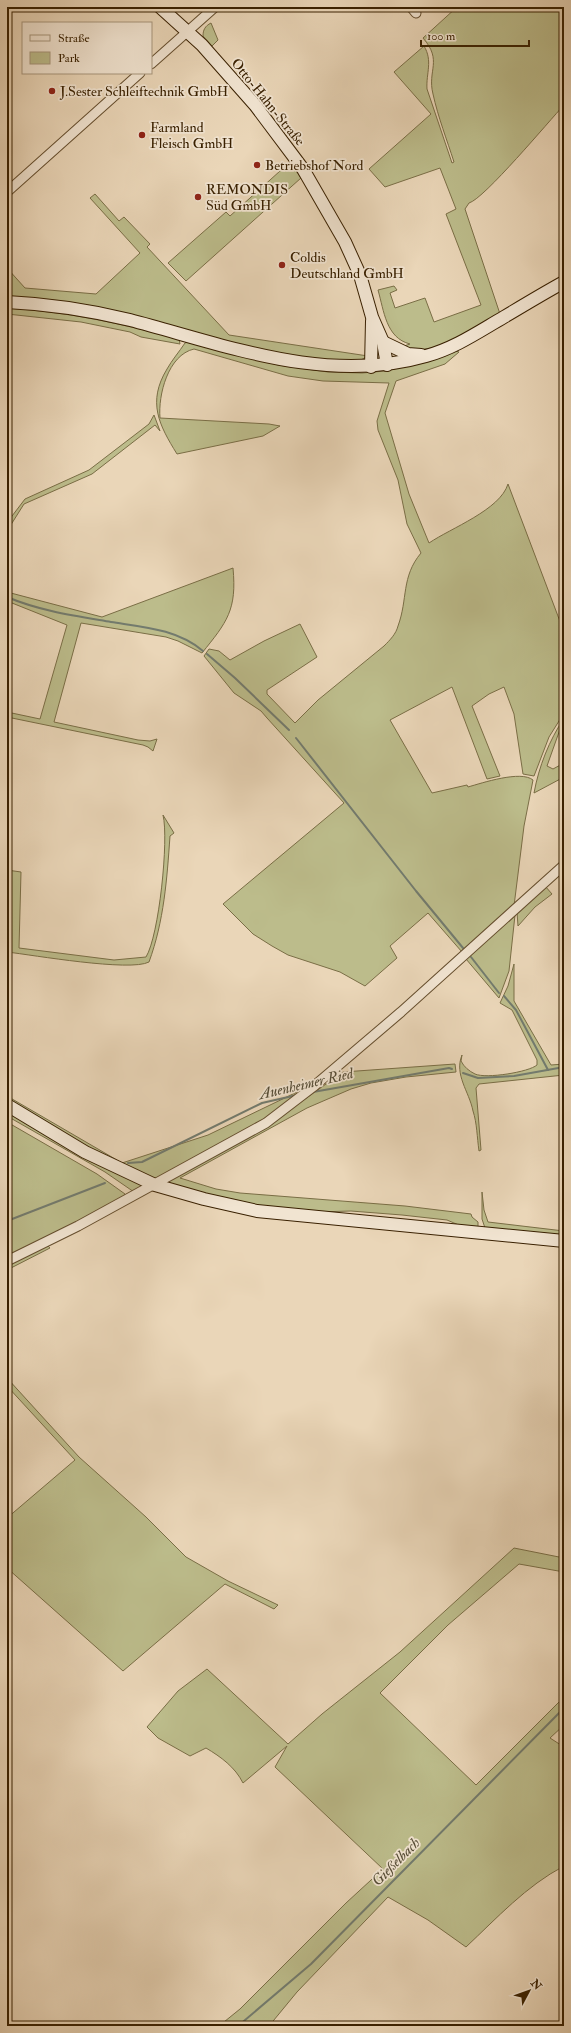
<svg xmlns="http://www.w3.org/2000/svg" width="571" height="2033" viewBox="0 0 571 2033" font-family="'IM FELL Double Pica',serif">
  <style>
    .green { fill: #bcbc8b; stroke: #7a6e46 }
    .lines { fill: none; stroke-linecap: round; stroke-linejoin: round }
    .stream { stroke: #737b6e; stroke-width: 2 }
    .street-casing { stroke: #654e2e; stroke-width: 11 }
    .secondary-casing { stroke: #392000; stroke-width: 14 }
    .street { stroke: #f1e4d1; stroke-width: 9 }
    .secondary { stroke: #f1e4d1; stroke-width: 12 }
    .poi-dot { fill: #8f2418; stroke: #f1e4d1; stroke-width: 1.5 }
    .labels { text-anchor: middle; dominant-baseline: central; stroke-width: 3.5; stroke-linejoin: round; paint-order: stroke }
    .poi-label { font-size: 14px; fill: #392000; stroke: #f1e4d1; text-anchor: start }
    .street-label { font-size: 14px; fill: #392000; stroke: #f1e4d1 }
    .water-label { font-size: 15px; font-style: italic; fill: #564d37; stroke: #f1e4d1 }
  </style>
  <rect width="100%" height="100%" fill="#ead6b8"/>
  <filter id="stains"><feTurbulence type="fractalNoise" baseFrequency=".005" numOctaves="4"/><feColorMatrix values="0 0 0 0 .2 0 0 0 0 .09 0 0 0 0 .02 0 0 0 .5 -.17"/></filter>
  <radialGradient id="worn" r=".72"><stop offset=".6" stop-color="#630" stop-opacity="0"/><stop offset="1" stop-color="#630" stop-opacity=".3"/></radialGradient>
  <!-- green -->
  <g class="green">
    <path d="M457 7H564V105C549 121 484 199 469 203L465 209 500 314 441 347 415 350 398 348 410 344C386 338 384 311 378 290L394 286 397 290 390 293 395 308 425 298 434 322 481 305 446 214 456 209 440 168 385 187 369 169 431 114 394 72 424 46C433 61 426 73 427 89L452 163 454 162C447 140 438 117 433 94 427 70 443 61 423 38Z"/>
    <path d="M211 23 218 40 212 46 203 36C203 30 205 26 211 23Z"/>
    <polygon points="290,162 301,178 186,281 168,263 226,212 230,216"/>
    <polygon points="95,194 119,221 124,217 150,244 147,247 229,335 368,356 359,361 347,362 269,353 7,298 7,268 25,288 96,294 140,253 90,198"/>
    <path d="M7 308C69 312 119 323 179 339L180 344 141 337 130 332 81 322 7 314Z"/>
    <path d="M189 341 278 365 328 372 362 373 385 371 424 362 453 350 459 352 445 364 396 381 385 413 409 494 429 543C451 528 500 510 508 484L564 632V713L549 737 534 776 523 774 514 714 504 687 489 694 472 706 500 776 487 779 452 687 390 720 432 793 467 785 468 787C482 783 521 770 533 780L524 826 514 906 462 952 428 913 390 946 397 958 365 986 340 972 288 955 272 946 253 934 223 904 344 803 267 718 261 711 234 693 204 656 209 649 219 651 230 660 264 641 300 624 317 657 267 690V694L295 723 318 700 384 646C390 640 396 634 398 626 408 599 401 577 421 553L407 524 398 480 378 430 377 421 389 383 323 381 288 376 194 349C168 355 158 395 160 418L269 424 280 426 263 436 177 454C159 425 147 402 167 369 172 360 179 352 185 343Z"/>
    <polygon points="154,415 160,431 155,425 92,474 24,504 7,531 9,520 25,499 89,470 149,424"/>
    <path d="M233 568C237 610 227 622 202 653L178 641 166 637 81 623 54 722 138 740 150 741 157 739 153 751 148 747 143 745 7 717V712L40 719 67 625 7 601V592L102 617Z"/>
    <path d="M564 718 547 766 553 769 564 763V777L534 793C539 766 549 741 564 718Z"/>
    <path d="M163 815 174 833 170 836C167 879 164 921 149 962 130 972 33 955 7 952V870L21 872 19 948 114 960 146 957C159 936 169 839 163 815Z"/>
    <polygon points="545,886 552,894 535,907 518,926 517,912"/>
    <polygon points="515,915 509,971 499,998 466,959"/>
    <path d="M514 964V1001L551 1065 564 1064V1075L479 1084 476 1088 481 1150 479 1151C477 1137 477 1123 473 1111 469 1091 454 1075 462 1055L461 1061C464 1067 469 1071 475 1074 486 1079 529 1072 537 1065V1060L512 1010 500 1003 508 986Z"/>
    <polygon points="455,1064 456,1072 406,1077 371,1083 351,1089 307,1108 180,1178 216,1189 240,1193 405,1206 471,1214 472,1217 478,1222 478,1227 461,1226 447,1220 402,1215 351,1211 317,1212 250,1205 170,1186 169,1182 171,1179 271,1123 343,1072"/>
    <polygon points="315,1081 251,1131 157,1181 123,1167 7,1102 7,1096 122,1163 208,1135 295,1093"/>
    <polygon points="7,1111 142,1185 141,1189 134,1192 105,1172 7,1116"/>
    <polygon points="7,1122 97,1174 125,1194 125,1198 7,1257"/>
    <polygon points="482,1192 484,1210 488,1222 564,1231 564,1235 485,1228 482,1219"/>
    <polygon points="47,1245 50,1248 7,1270 7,1264"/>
    <polygon points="7,1378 79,1457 146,1517 186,1557 228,1581 278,1605 274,1609 225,1584 123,1671 7,1568 7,1518 75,1460 7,1386"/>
    <path d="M514 1548 564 1558V1572L519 1564 448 1625 380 1693 476 1785 564 1697V1725L550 1738 564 1747V1866C526 1886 497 1918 466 1947L428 1920 388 1897 297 1992 269 2026H219L240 2009 346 1903 383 1869 275 1767 287 1746 243 1783C235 1767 221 1757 206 1748L190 1756 158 1738 147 1727 178 1691 207 1669 288 1744 322 1714 400 1652Z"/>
  </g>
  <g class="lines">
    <!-- stream -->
    <g class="stream">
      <path d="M7 597C40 611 76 616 111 622 143 627 177 629 203 651"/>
      <polyline points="207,654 235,678 289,730"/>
      <polyline points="296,738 416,891 463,948"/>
      <polyline points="471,957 499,993"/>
      <polyline points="504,996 516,1010 548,1070"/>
      <polyline points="463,1073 478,1078 514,1076 564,1067"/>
      <polyline points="313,1092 449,1068 452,1069"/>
      <polyline points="128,1163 142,1162 262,1103 297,1095"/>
      <polyline points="7,1221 105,1183"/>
      <polyline points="238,2026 311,1964 564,1708"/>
    </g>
    <defs>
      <g id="street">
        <polyline points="411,7 416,13"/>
        <polyline points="151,64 215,7"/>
        <polyline points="7,192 140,73"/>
        <polyline points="7,1261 78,1226 266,1123 313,1087 401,1012 564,865"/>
      </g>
      <g id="secondary">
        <polyline points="160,7 202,45 255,105 303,169 345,242 360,275 372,317 383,342 387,365"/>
        <path d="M7 302C49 304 89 310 130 320 226 345 326 385 426 356 455 348 478 332 504 317 524 305 544 293 564 282"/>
        <polyline points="383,342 408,354 421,355"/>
        <polyline points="371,367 372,321"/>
        <polyline points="7,1105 85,1152 155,1185 204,1199 257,1211 564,1241"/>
      </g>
    </defs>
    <!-- street casing -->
    <use href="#street" class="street-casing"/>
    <!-- secondary casing -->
    <use href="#secondary" class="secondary-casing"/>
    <!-- street -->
    <use href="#street" class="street"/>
    <!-- secondary -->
    <use href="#secondary" class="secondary"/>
  </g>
  <!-- markers -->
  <g class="poi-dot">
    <circle cx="52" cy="91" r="4"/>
    <circle cx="142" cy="135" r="4"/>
    <circle cx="257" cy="165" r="4"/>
    <circle cx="198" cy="197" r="4"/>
    <circle cx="282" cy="265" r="4"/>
  </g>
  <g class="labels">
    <!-- poi labels -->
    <g class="poi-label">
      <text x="60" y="91">J.Sester Schleiftechnik GmbH</text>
      <text x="150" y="127">Farmland<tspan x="150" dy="16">Fleisch GmbH</tspan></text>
      <text x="265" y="165">Betriebshof Nord</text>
      <text x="206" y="189">REMONDIS<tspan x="206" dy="16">Süd GmbH</tspan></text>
      <text x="290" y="257">Coldis<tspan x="290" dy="16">Deutschland GmbH</tspan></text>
    </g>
    <!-- street labels -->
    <g class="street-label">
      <text transform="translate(268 102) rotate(51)">Otto-Hahn-Straße</text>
    </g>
    <!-- water labels -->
    <g class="water-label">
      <text transform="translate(306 1084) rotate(-13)">Auenheimer Ried</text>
      <text transform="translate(396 1862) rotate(-45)">Gießelbach</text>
    </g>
  </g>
  <!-- margin -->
  <rect width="571" height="2033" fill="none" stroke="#ead6b8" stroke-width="24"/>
  <rect x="8" y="8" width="555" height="2017" fill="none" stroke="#392000" stroke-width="2"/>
  <rect x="12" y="12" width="547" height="2009" fill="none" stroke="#392000"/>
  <!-- legend -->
  <rect x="22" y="22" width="130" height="52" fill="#f1e4d1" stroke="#a7967d"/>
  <rect x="30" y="35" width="20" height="6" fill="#f1e4d1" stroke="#a7967d"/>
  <text x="58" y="42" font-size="12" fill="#392000">Straße</text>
  <rect x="30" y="52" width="20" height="12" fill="#bcbc8b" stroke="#a7967d"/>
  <text x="58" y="62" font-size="12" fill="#392000">Park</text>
  <!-- north arrow -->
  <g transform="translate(529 1991) rotate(49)" stroke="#f1e4d1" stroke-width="3" paint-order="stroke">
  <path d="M0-3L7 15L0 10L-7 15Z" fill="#392000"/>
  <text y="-6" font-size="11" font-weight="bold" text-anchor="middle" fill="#392000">N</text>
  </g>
  <!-- scale -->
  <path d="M421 40v6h108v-6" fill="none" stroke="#392000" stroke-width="2"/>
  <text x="427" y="40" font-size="12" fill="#392000" stroke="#f1e4d1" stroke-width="3" paint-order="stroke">100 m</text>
  <rect width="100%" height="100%" filter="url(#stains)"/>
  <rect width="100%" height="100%" fill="url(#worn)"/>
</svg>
